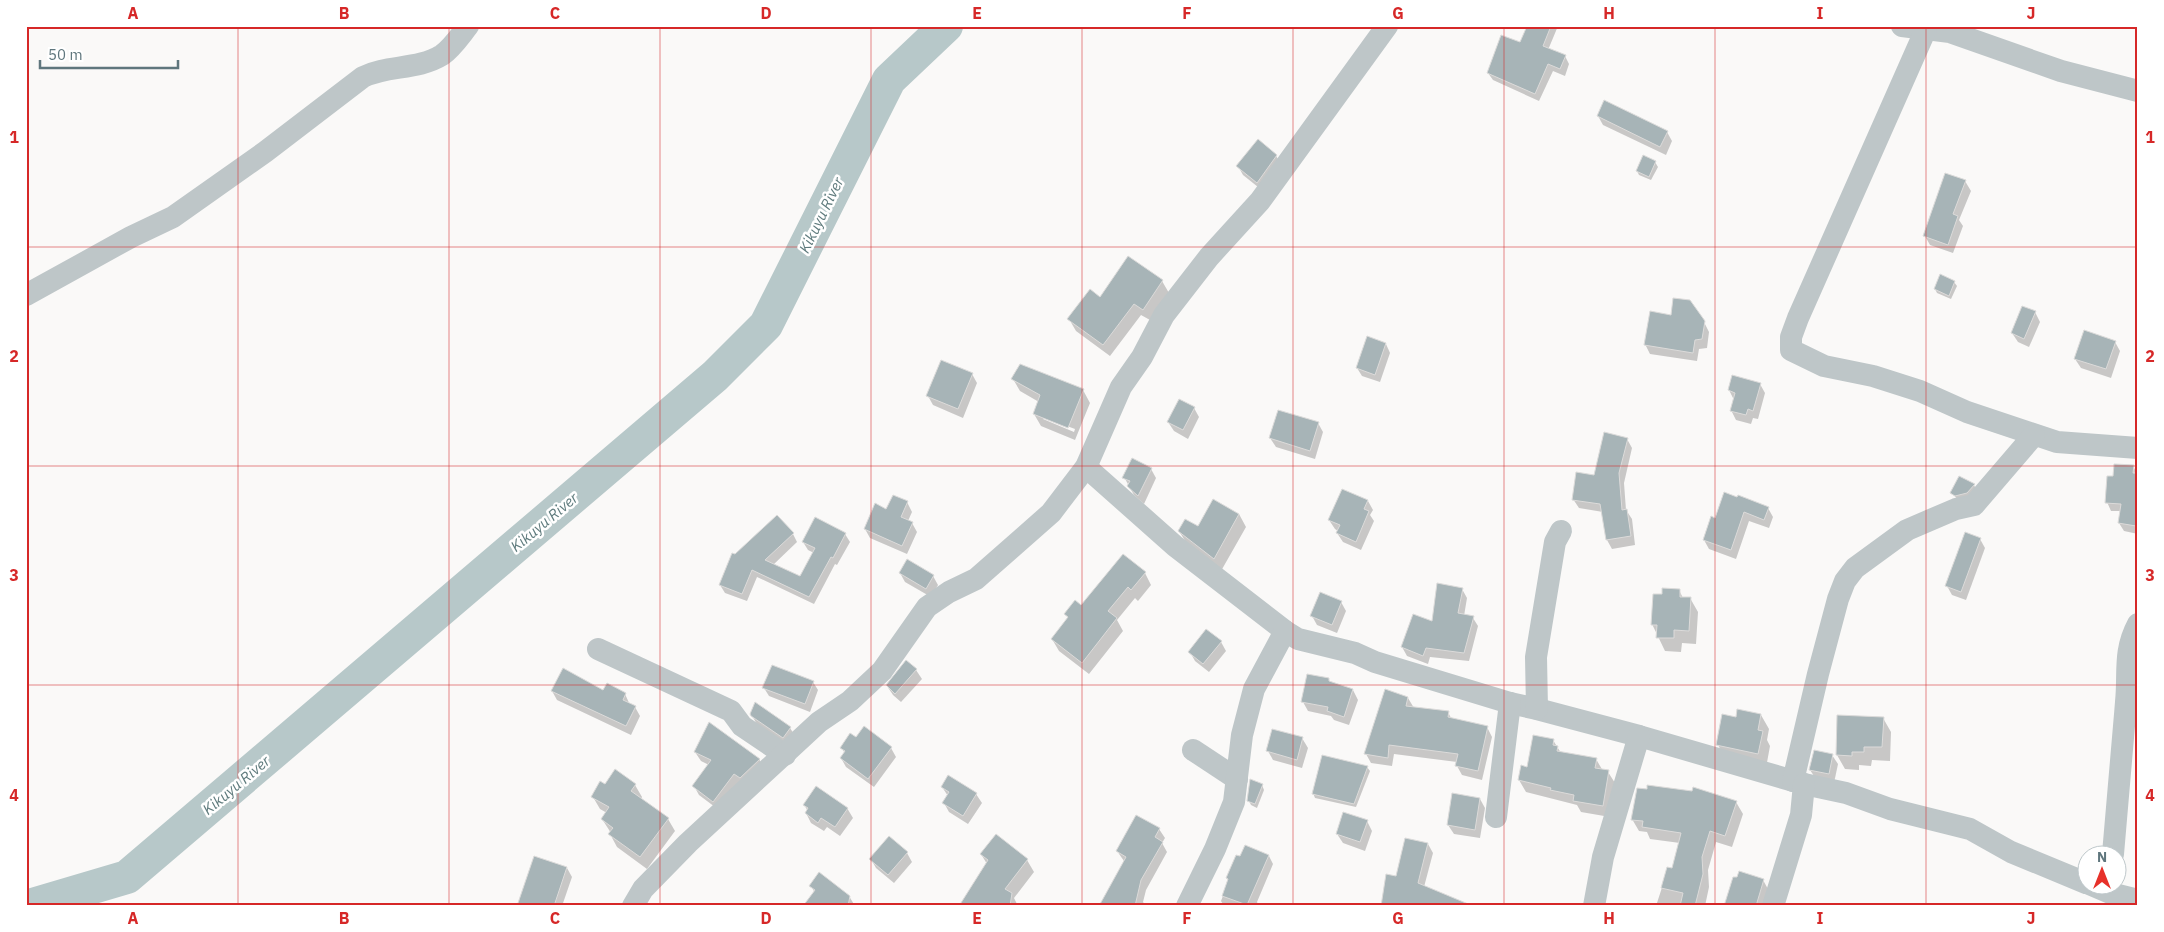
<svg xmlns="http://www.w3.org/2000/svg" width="2164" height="932" viewBox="0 0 2164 932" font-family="'IBM Plex Sans',sans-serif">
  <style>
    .shadow { fill: #0003; fill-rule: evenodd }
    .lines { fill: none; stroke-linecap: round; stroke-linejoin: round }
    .river { stroke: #b7c8c9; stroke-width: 34 }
    .building { fill: #a7b4b7; stroke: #dcdbda }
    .street { stroke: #bec6c8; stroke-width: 22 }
    .grid { fill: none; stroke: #d62828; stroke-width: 1; stroke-opacity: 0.55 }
    .labels { text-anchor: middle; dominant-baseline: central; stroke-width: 5; stroke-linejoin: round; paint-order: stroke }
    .water-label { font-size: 15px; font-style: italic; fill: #5f7b7d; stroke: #fff }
    .neatline { fill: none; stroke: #d62828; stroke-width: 2 }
    .grid-label { font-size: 16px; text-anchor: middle; font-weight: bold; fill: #d62828 }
  </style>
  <rect width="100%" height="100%" fill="#faf9f8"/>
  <!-- shadow -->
  <g class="shadow">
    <polygon points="1529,26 1558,26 1548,50 1565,56 1569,64 1565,76 1553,71 1539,101 1493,80 1488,73 1521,44"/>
    <polygon points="1598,116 1667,132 1672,141 1666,155 1603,125"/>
    <polygon points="1276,156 1282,165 1263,191 1243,175 1238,166"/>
    <polygon points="1644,157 1655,162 1658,167 1651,180 1639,175 1637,171"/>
    <polygon points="1965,181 1971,191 1959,220 1963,226 1953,253 1930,245 1925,236"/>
    <polygon points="1162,281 1169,293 1150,320 1141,315 1110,356 1076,331 1069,319 1101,299"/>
    <polygon points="1954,282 1957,286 1951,299 1937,293 1935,289"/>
    <polygon points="2035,312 2040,322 2029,347 2018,342 2012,333"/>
    <polygon points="1704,322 1709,332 1707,348 1699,349 1697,361 1650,354 1645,344"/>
    <polygon points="1368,337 1386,344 1390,353 1380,382 1362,376 1357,368"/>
    <polygon points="2115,342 2120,351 2111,378 2081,368 2075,359"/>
    <polygon points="972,374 977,383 963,418 933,405 928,396"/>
    <path d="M1013 379 1083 390 1090 403 1075 440 1041 426 1034 414 1039 402 1020 391ZM1043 417 1075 429 1074 432 1043 419Z"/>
    <polygon points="1760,384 1765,393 1758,419 1753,418 1751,424 1736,420 1731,410 1734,400 1729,390"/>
    <polygon points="1194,408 1199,417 1188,439 1174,431 1168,422"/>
    <polygon points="1318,423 1323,432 1315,459 1276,447 1270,438"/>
    <polygon points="1627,439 1632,448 1624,483 1626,510 1632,519 1635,545 1612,549 1607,540 1603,512 1579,508 1573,499"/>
    <polygon points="2133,466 2138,475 2138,534 2124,531 2119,523 2121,511 2111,511 2107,502"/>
    <polygon points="1151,469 1156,478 1144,504 1134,495 1124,477"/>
    <polygon points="1974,485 1976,489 1969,497 1958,500 1952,493"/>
    <polygon points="1725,494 1768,508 1773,517 1769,528 1749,521 1736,559 1709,549 1704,540 1716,519"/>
    <polygon points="1368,501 1373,510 1370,515 1374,521 1361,550 1343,542 1337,533 1338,531 1335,529 1329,520"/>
    <polygon points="907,502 912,512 908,521 912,523 917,532 907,554 870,538 865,529 887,510"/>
    <polygon points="1239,514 1246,527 1221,571 1187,544 1179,531 1198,528"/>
    <polygon points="793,534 797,542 773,565 800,578 814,553 808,550 803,542 845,534 850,542 837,565 835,564 814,604 757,577 747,601 725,593 720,585 736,555"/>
    <polygon points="1980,539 1985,548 1966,600 1952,595 1947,586"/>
    <polygon points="900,573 933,576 938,585 931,597 905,582"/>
    <polygon points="1145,573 1151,585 1138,601 1135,598 1117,620 1123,631 1089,674 1059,651 1052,639 1068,619 1066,614"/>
    <polygon points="1462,589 1467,598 1464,616 1473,618 1478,626 1469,661 1430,657 1428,664 1407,656 1402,647 1433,622"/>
    <polygon points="1679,590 1683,598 1690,598 1698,612 1696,644 1682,643 1681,652 1665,651 1652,624 1663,596"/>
    <polygon points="1341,602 1346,611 1337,633 1317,625 1312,616"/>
    <polygon points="1221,642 1226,651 1209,672 1195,661 1190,652"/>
    <polygon points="906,661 916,670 922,679 901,702 893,695 887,686"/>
    <polygon points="1328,679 1331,683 1353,690 1358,700 1349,725 1334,720 1331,716 1308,711 1303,702"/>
    <polygon points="813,682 818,690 810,712 769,696 764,688"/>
    <polygon points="607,685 625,694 630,705 635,707 640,716 631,735 557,700 552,691 604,692"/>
    <polygon points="1408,698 1414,708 1448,712 1452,720 1487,727 1492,737 1482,780 1462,775 1457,766 1457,762 1394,754 1392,766 1371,763 1366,754"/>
    <polygon points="751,714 790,728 796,737 788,746 758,726"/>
    <polygon points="1761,715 1769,729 1767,740 1770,746 1766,768 1726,759 1718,745 1737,718"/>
    <polygon points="1883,718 1891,732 1890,761 1872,760 1871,766 1859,765 1859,770 1845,769 1837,755"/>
    <polygon points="1302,738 1308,748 1302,768 1273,760 1268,751"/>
    <polygon points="856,739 891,748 896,757 874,787 846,767 841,758 845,753 841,748"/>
    <polygon points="1553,740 1561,753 1596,759 1603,771 1608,772 1615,783 1610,817 1581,812 1577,805 1526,792 1519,780"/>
    <polygon points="695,752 759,759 764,768 719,810 699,795 694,786 709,765 701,761"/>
    <polygon points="1832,755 1838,764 1834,783 1816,779 1810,770"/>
    <polygon points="1367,767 1370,771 1356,807 1315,798 1313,793"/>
    <polygon points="605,785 635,785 642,797 641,799 668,819 675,831 647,869 617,847 610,834 611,833 602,819 607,813 600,809 593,797"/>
    <polygon points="1262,785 1264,790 1257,808 1251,805 1249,801"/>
    <polygon points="942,787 976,794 982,803 968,824 949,812 944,803 948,796"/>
    <polygon points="1480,799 1485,808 1480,838 1454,834 1448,825"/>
    <polygon points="1736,802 1743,814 1732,847 1716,842 1708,870 1709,887 1705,906 1656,906 1668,869 1673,870 1680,843 1650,839 1647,832 1639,831 1632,819"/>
    <polygon points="804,805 847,808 853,818 840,836 827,827 824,831 811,823 806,813 808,811"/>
    <polygon points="1136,817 1159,829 1165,838 1162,843 1167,852 1146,890 1143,902 1146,906 1101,906 1124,861 1117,851"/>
    <polygon points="1367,821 1372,831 1365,851 1343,843 1337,834"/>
    <polygon points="1428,844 1433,853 1424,887 1397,878"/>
    <polygon points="907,853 912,862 894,883 876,868 871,859"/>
    <polygon points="981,854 1027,860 1034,872 1014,898 1018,906 960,906 987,864"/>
    <polygon points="1269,856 1273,864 1257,902 1259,906 1224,906 1221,901 1229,880"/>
    <polygon points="567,868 572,877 562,906 517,906"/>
    <polygon points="1763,880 1768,889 1763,906 1728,906"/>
    <polygon points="811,886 849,896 855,906 805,906 815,893"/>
  </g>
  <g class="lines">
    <!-- river -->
    <polyline class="river" points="29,906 127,877 715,376 766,325 889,80 946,26"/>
  </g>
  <!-- building -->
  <g class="building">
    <polygon points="1527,26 1551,26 1543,46 1566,55 1560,69 1548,64 1535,94 1487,73 1501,35 1520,42"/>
    <polygon points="1604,100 1668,131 1660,147 1597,116"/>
    <polygon points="1258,139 1277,155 1257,183 1236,166"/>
    <polygon points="1643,155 1656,161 1649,177 1636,171"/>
    <polygon points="1945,173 1966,180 1953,214 1958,216 1948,245 1923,236"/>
    <polygon points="1128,256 1163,280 1143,310 1134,304 1103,345 1067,319 1090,289 1100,297"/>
    <polygon points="1940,274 1955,281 1949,296 1934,289"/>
    <polygon points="1673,298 1690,300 1705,321 1702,339 1695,340 1693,353 1644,345 1650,311 1671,315"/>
    <polygon points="2022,306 2036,311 2024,339 2011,333"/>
    <polygon points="2084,330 2116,341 2106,369 2074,359"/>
    <polygon points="1367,336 1386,343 1375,375 1356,368"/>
    <polygon points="941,360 973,373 958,409 926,396"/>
    <polygon points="1020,364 1084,389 1068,428 1033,414 1040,395 1011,379"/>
    <polygon points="1732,375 1761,383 1753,411 1748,409 1746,415 1730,411 1735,393 1728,390"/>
    <polygon points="1179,399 1195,407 1183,430 1167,422"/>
    <polygon points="1278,410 1319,422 1310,451 1269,438"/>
    <polygon points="1604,432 1628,438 1619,473 1622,510 1627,509 1631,536 1606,540 1600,504 1572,500 1576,472 1594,475"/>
    <polygon points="1132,458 1152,468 1138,496 1127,486 1130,481 1122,478"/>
    <polygon points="2114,464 2134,465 2133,473 2138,473 2138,514 2136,526 2118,523 2121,504 2105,503 2107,476 2113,476"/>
    <polygon points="1959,476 1975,484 1967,493 1955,496 1950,493"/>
    <polygon points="1342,489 1368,500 1364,509 1369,511 1356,542 1336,533 1340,525 1328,520"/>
    <polygon points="1724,492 1737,497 1738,495 1769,507 1764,520 1744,512 1731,550 1703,540 1711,516 1715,518"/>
    <polygon points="893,495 908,501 901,517 913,522 902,546 864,529 875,503 886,509"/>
    <polygon points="1213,499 1239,514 1214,559 1178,531 1185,519 1198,526"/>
    <polygon points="777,515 794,533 765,560 800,576 815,548 802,542 815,517 846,533 833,558 831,557 809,597 752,570 742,594 719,585 732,553 735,554"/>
    <polygon points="1965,532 1981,538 1961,592 1945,586"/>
    <polygon points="1123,554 1146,572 1131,590 1128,587 1108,611 1117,618 1082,663 1051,639 1068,617 1064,614 1075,600 1081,605"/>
    <polygon points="907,559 934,575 926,589 899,573"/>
    <polygon points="1437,583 1463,588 1458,613 1474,616 1464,653 1426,648 1423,656 1401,647 1413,614 1432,621"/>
    <polygon points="1662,588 1680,589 1680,597 1691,597 1689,631 1674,630 1674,638 1656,638 1657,625 1651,625 1653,594 1662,594"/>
    <polygon points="1320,592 1342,601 1332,625 1310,616"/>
    <polygon points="1206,629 1222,641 1203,664 1188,652"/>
    <polygon points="906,660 917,669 895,694 886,685"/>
    <polygon points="772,665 814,681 805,704 762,688"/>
    <polygon points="563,668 603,690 607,683 626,693 623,700 636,706 626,726 551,691"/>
    <polygon points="1307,674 1329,678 1329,681 1353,689 1344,717 1327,711 1328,707 1301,702"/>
    <polygon points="1385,689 1408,697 1406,706 1449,711 1448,717 1488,726 1478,771 1455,766 1458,754 1389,745 1388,758 1364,754"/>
    <polygon points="755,702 791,727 783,738 751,716 750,714"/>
    <polygon points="1737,709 1761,714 1758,730 1763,731 1758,754 1716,745 1722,714 1736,717"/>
    <polygon points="1837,715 1884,717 1882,747 1864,747 1864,752 1852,752 1852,756 1836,755"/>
    <polygon points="709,722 760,759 740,778 734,774 713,802 692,786 711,760 694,752"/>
    <polygon points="864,726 892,747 868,779 840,758 845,751 840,748 850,733 856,737"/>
    <polygon points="1272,729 1303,737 1297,760 1266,751"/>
    <polygon points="1533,735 1554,739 1553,745 1558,746 1557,751 1597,758 1595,768 1609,770 1603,806 1573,801 1574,795 1550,790 1551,788 1518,780 1521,765 1527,767"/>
    <polygon points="1814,750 1833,754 1829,774 1809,770"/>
    <polygon points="1322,755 1368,766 1354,804 1312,794"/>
    <polygon points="615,769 636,784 631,791 669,818 640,857 608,834 613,828 601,819 609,807 591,797 600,781 605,784"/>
    <polygon points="948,775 977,793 963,816 942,803 949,792 941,787"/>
    <polygon points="1250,779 1263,784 1255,804 1247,801"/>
    <polygon points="1647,785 1692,791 1693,787 1737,801 1725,836 1710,831 1702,857 1703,874 1695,906 1680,906 1683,893 1661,888 1667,867 1672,868 1681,833 1642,827 1643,821 1631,820 1637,788 1647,789"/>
    <polygon points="816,786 848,808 835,827 821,818 818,823 805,813 808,808 803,805"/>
    <polygon points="1452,793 1480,798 1475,830 1447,825"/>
    <polygon points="1343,812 1368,820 1360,842 1336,834"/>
    <polygon points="1136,815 1160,828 1155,837 1163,842 1141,880 1135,906 1099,906 1126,857 1116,851"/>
    <polygon points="996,834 1028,859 1005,889 1012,893 1010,906 959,906 988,860 980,854"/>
    <polygon points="889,836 908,852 888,875 869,859"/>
    <polygon points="1405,838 1428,843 1418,883 1473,906 1381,906 1386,874 1396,876"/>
    <polygon points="1245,845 1269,855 1247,905 1222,896 1228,879 1226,878 1236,855 1240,856"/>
    <polygon points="534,856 567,867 554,906 517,906"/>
    <polygon points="1739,871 1764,879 1756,906 1724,906 1733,877 1737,877"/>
    <polygon points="819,872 850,896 848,906 803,906 815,890 809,886"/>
  </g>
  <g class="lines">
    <!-- street -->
    <g class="street">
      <polyline points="1902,26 1950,32 2061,71 2138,91"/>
      <polyline points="1926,29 1798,318 1791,337 1791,350 1824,366 1873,376 1920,391 1967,412 2057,442 2138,448"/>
      <path d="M26 295 131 237 173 217 265 152 363 77C387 65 418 70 442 55 452 48 460 36 468 26"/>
      <polyline points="1086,467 1175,546 1285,631 1298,639 1355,653 1375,662 1510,703 1537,709 1639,736 1804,784 1846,793 1890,809 1970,829 2011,852 2086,883"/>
      <polyline points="598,649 731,711 742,726 785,755"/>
      <polyline points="1537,709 1536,657 1555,542 1561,531"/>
      <polyline points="1193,750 1237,779"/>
      <polyline points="1793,781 1818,674 1838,599 1845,581 1855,568 1907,530 1956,509 1974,505 2034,435"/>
      <polyline points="1496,817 1510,703"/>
      <path d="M2113 854C2117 804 2122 753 2126 702 2129 673 2123 652 2138 624"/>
      <polyline points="2089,884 2110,893 2138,900"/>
      <polyline points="633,906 643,889 688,843 819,722 850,701 882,671 927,607 949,592 976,579 1051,513 1086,467 1121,387 1142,357 1164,315 1209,257 1260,201 1387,26"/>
      <polyline points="1187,906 1215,849 1234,802 1242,735 1254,689 1285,631"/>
      <polyline points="1594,906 1603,857 1639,736"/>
      <polyline points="1773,906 1801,815 1804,784"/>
    </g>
  </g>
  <!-- grid -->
  <path class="grid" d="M238 26V906M449 26V906M660 26V906M871 26V906M1082 26V906M1293 26V906M1504 26V906M1715 26V906M1926 26V906M26 247H2138M26 466H2138M26 685H2138"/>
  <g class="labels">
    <!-- water labels -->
    <g class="water-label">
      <text transform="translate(821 215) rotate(-64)">Kikuyu River</text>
      <text transform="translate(544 522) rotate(-40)">Kikuyu River</text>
      <text transform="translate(236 785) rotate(-40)">Kikuyu River</text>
    </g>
  </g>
  <!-- border -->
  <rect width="2164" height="932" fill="none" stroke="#ffffff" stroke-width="55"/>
  <!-- north arrow -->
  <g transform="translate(2102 870)"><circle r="24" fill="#ffffff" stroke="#bfc8cb"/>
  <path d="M0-4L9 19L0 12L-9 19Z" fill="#e7312a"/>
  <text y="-8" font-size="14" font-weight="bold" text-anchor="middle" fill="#5f767d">N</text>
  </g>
  <!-- scale -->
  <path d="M40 60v8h138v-8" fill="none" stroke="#5f767d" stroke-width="2.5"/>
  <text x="48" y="60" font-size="15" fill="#5f767d" stroke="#ffffff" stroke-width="4" paint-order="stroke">50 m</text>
  <rect x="28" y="28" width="2108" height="876" class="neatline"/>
  <g class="grid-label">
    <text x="133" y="19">A</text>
    <text x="344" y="19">B</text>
    <text x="555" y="19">C</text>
    <text x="766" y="19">D</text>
    <text x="977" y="19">E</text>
    <text x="1187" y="19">F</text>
    <text x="1398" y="19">G</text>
    <text x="1609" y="19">H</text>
    <text x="1820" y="19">I</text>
    <text x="2031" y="19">J</text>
    <text x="14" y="143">1</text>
    <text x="2150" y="143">1</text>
    <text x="14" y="362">2</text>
    <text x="2150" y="362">2</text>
    <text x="14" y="581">3</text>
    <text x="2150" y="581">3</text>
    <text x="14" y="801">4</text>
    <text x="2150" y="801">4</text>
    <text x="133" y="924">A</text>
    <text x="344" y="924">B</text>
    <text x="555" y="924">C</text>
    <text x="766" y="924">D</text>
    <text x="977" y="924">E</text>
    <text x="1187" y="924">F</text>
    <text x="1398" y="924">G</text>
    <text x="1609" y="924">H</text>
    <text x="1820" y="924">I</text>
    <text x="2031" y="924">J</text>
  </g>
</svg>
